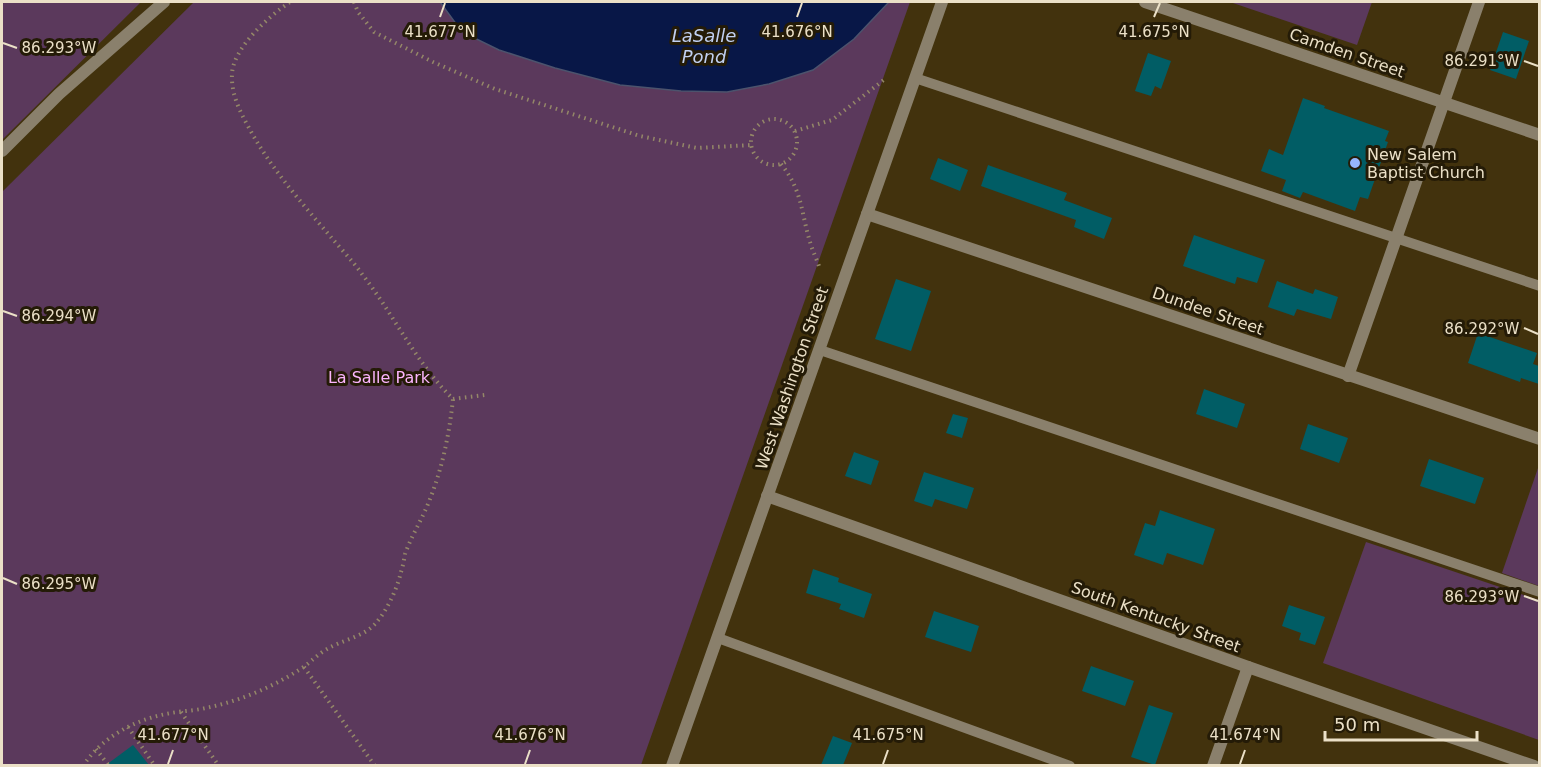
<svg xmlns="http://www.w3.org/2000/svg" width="1541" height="767" viewBox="0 0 1541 767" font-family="'DejaVu Sans',sans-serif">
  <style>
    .green { fill: #5b395c }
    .water { fill: #081747; stroke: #4c536d; stroke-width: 1.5 }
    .building { fill: #015d65 }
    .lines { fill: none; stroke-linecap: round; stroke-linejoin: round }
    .path { stroke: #948768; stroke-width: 4; stroke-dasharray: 1.5 4.5; stroke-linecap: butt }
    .service { stroke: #8a806c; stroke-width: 10 }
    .minor { stroke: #8a806c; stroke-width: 12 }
    .tertiary { stroke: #8a806c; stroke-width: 12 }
    .ticks { fill: none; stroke: #ebe0c7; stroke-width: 2 }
    .poi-dot { fill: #97b6fd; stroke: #241b07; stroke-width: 2 }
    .labels { text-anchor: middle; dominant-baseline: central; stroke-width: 6; stroke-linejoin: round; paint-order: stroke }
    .street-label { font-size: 16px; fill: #ebe0c7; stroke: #241b07 }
    .poi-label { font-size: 16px; fill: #ebe0c7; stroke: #241b07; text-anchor: start }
    .park-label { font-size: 16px; fill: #fbb5fd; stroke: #241b07 }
    .water-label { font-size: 18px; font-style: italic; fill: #c1d0f1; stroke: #241b07 }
    .ticks-label { font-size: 15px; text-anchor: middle; fill: #ebe0c7; stroke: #241b07; stroke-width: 6; stroke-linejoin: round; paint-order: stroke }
  </style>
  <rect width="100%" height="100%" fill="#42320d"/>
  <!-- green -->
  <g class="green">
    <polygon points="2,2 141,2 2,140"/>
    <polygon points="194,2 910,2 641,765 2,766 2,192"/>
    <polygon points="1230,2 1372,2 1357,45"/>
    <polygon points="1538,468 1540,469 1539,586 1502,573"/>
    <polygon points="1366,542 1539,600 1539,740 1323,663"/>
  </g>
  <!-- water -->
  <polygon class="water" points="440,2 889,2 854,39 813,70 769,84 727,92 681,91 620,85 555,68 499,50 462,32"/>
  <!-- building -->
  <g class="building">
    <polygon points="1503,32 1529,41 1516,79 1490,70"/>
    <polygon points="1148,53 1171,61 1161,89 1155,86 1151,96 1135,91"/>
    <polygon points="1303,98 1325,106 1324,108 1389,131 1385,141 1388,142 1368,199 1360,197 1355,211 1303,192 1300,198 1282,191 1286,180 1261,171 1269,149 1283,155"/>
    <polygon points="938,158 968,170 960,191 930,179"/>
    <polygon points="988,165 1067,193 1064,200 1112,218 1104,239 1074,227 1076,220 981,186"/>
    <polygon points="1194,235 1265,260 1257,283 1237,277 1235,284 1183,266"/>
    <polygon points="896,279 931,291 911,351 875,339"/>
    <polygon points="1277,281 1313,294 1315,289 1338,297 1331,319 1297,309 1294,316 1268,307"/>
    <polygon points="1478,333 1537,353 1533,364 1539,366 1539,384 1521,378 1520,382 1468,363"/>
    <polygon points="1204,389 1245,404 1237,428 1196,414"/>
    <polygon points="953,414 968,418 962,438 946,433"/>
    <polygon points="1308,424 1348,438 1339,463 1300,449"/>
    <polygon points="854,452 879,461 871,485 845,476"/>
    <polygon points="1429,459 1484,478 1475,504 1420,486"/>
    <polygon points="924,472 974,488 967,509 935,499 932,507 914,501"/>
    <polygon points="1160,510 1215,529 1203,565 1167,553 1163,565 1134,555 1145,523 1155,526"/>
    <polygon points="813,569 839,578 838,582 872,594 864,618 839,609 841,604 806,593"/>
    <polygon points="1289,605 1325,617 1315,645 1299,640 1301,633 1282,626"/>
    <polygon points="934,611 979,626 971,652 925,637"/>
    <polygon points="1091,666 1134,681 1125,706 1082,691"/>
    <polygon points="1149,705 1173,713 1155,765 1131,757"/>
    <polygon points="833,736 852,743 843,765 821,765"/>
    <polygon points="133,745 149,765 106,765"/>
  </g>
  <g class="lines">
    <!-- path -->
    <g class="path">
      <polyline points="354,2 358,12 374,32 433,62 495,89 640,136 697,148 751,145"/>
      <circle cx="774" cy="142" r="23"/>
      <polyline points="795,131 832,120 885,79"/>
      <path d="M781 164C804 192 801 217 812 248 814 254 817 260 819 266"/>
      <polyline points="453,399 485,395"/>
      <polyline points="304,667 375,766"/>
      <polyline points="181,712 219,766"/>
      <polyline points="128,727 155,766"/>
      <polyline points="96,749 109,766"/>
      <path d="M83 766C101 738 134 720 166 714 179 711 193 711 206 708 240 701 273 687 302 668 311 662 318 654 327 649 342 640 363 637 375 624 387 611 397 589 401 572 403 566 404 560 405 554 411 537 421 521 428 504 442 470 449 436 453 399 416 363 394 315 362 274 352 260 340 248 330 236 300 201 269 166 248 126 239 110 231 93 232 74 233 48 269 16 290 2"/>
    </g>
    <!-- service -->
    <g class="service">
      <polyline points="915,78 1540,286"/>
      <polyline points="820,350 1540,592"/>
      <polyline points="718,638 1070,766"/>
    </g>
    <!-- minor -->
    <g class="minor">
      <polyline points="1145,2 1540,135"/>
      <polyline points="1348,376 1479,2"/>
      <polyline points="767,496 1248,667 1534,766"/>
      <polyline points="1213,766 1248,667"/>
    </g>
    <!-- tertiary -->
    <g class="tertiary">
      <polyline points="2,151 59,94 164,2"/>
      <polyline points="867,214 1540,439"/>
      <polyline points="672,766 942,2"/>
    </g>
  </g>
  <!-- ticks -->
  <path class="ticks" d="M440 17 445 3M797 17 802 3M1154 17 1160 3M3 43 17 48M1524 61 1538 66M3 311 17 316M1524 328 1538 334M3 578 17 584M1524 596 1538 601M168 764 173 750M525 764 530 750M883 764 888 750M1240 764 1245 750"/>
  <!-- markers -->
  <circle class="poi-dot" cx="1355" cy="163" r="6"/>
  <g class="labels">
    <!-- street labels -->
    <g class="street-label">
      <text transform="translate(1347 53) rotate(19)">Camden Street</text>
      <text transform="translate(1208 311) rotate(19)">Dundee Street</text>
      <text transform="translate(792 378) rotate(-71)">West Washington Street</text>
      <text transform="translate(1156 617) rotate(20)">South Kentucky Street</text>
    </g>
    <!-- poi labels -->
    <g class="poi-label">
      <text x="1367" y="154">New Salem<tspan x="1367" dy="18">Baptist Church</tspan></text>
    </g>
    <!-- park labels -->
    <g class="park-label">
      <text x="379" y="377">La Salle Park</text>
    </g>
    <!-- water labels -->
    <g class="water-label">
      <text x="704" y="35">LaSalle<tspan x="704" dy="21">Pond</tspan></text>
    </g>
  </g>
  <g class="ticks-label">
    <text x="440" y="37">41.677°N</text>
    <text x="797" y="37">41.676°N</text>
    <text x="1154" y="37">41.675°N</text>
    <text x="59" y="53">86.293°W</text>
    <text x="1482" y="66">86.291°W</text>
    <text x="59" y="321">86.294°W</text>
    <text x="1482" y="334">86.292°W</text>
    <text x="59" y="589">86.295°W</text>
    <text x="1482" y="602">86.293°W</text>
    <text x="173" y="740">41.677°N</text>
    <text x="530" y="740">41.676°N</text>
    <text x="888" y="740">41.675°N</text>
    <text x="1245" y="740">41.674°N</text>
  </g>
  <!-- border -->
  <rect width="1541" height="767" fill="none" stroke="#ebe0c7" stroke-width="6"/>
  <!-- scale -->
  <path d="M1325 731v9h152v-9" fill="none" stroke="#ebe0c7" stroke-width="3"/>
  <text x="1334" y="731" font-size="18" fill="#ebe0c7" stroke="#241b07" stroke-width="4.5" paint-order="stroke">50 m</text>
</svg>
